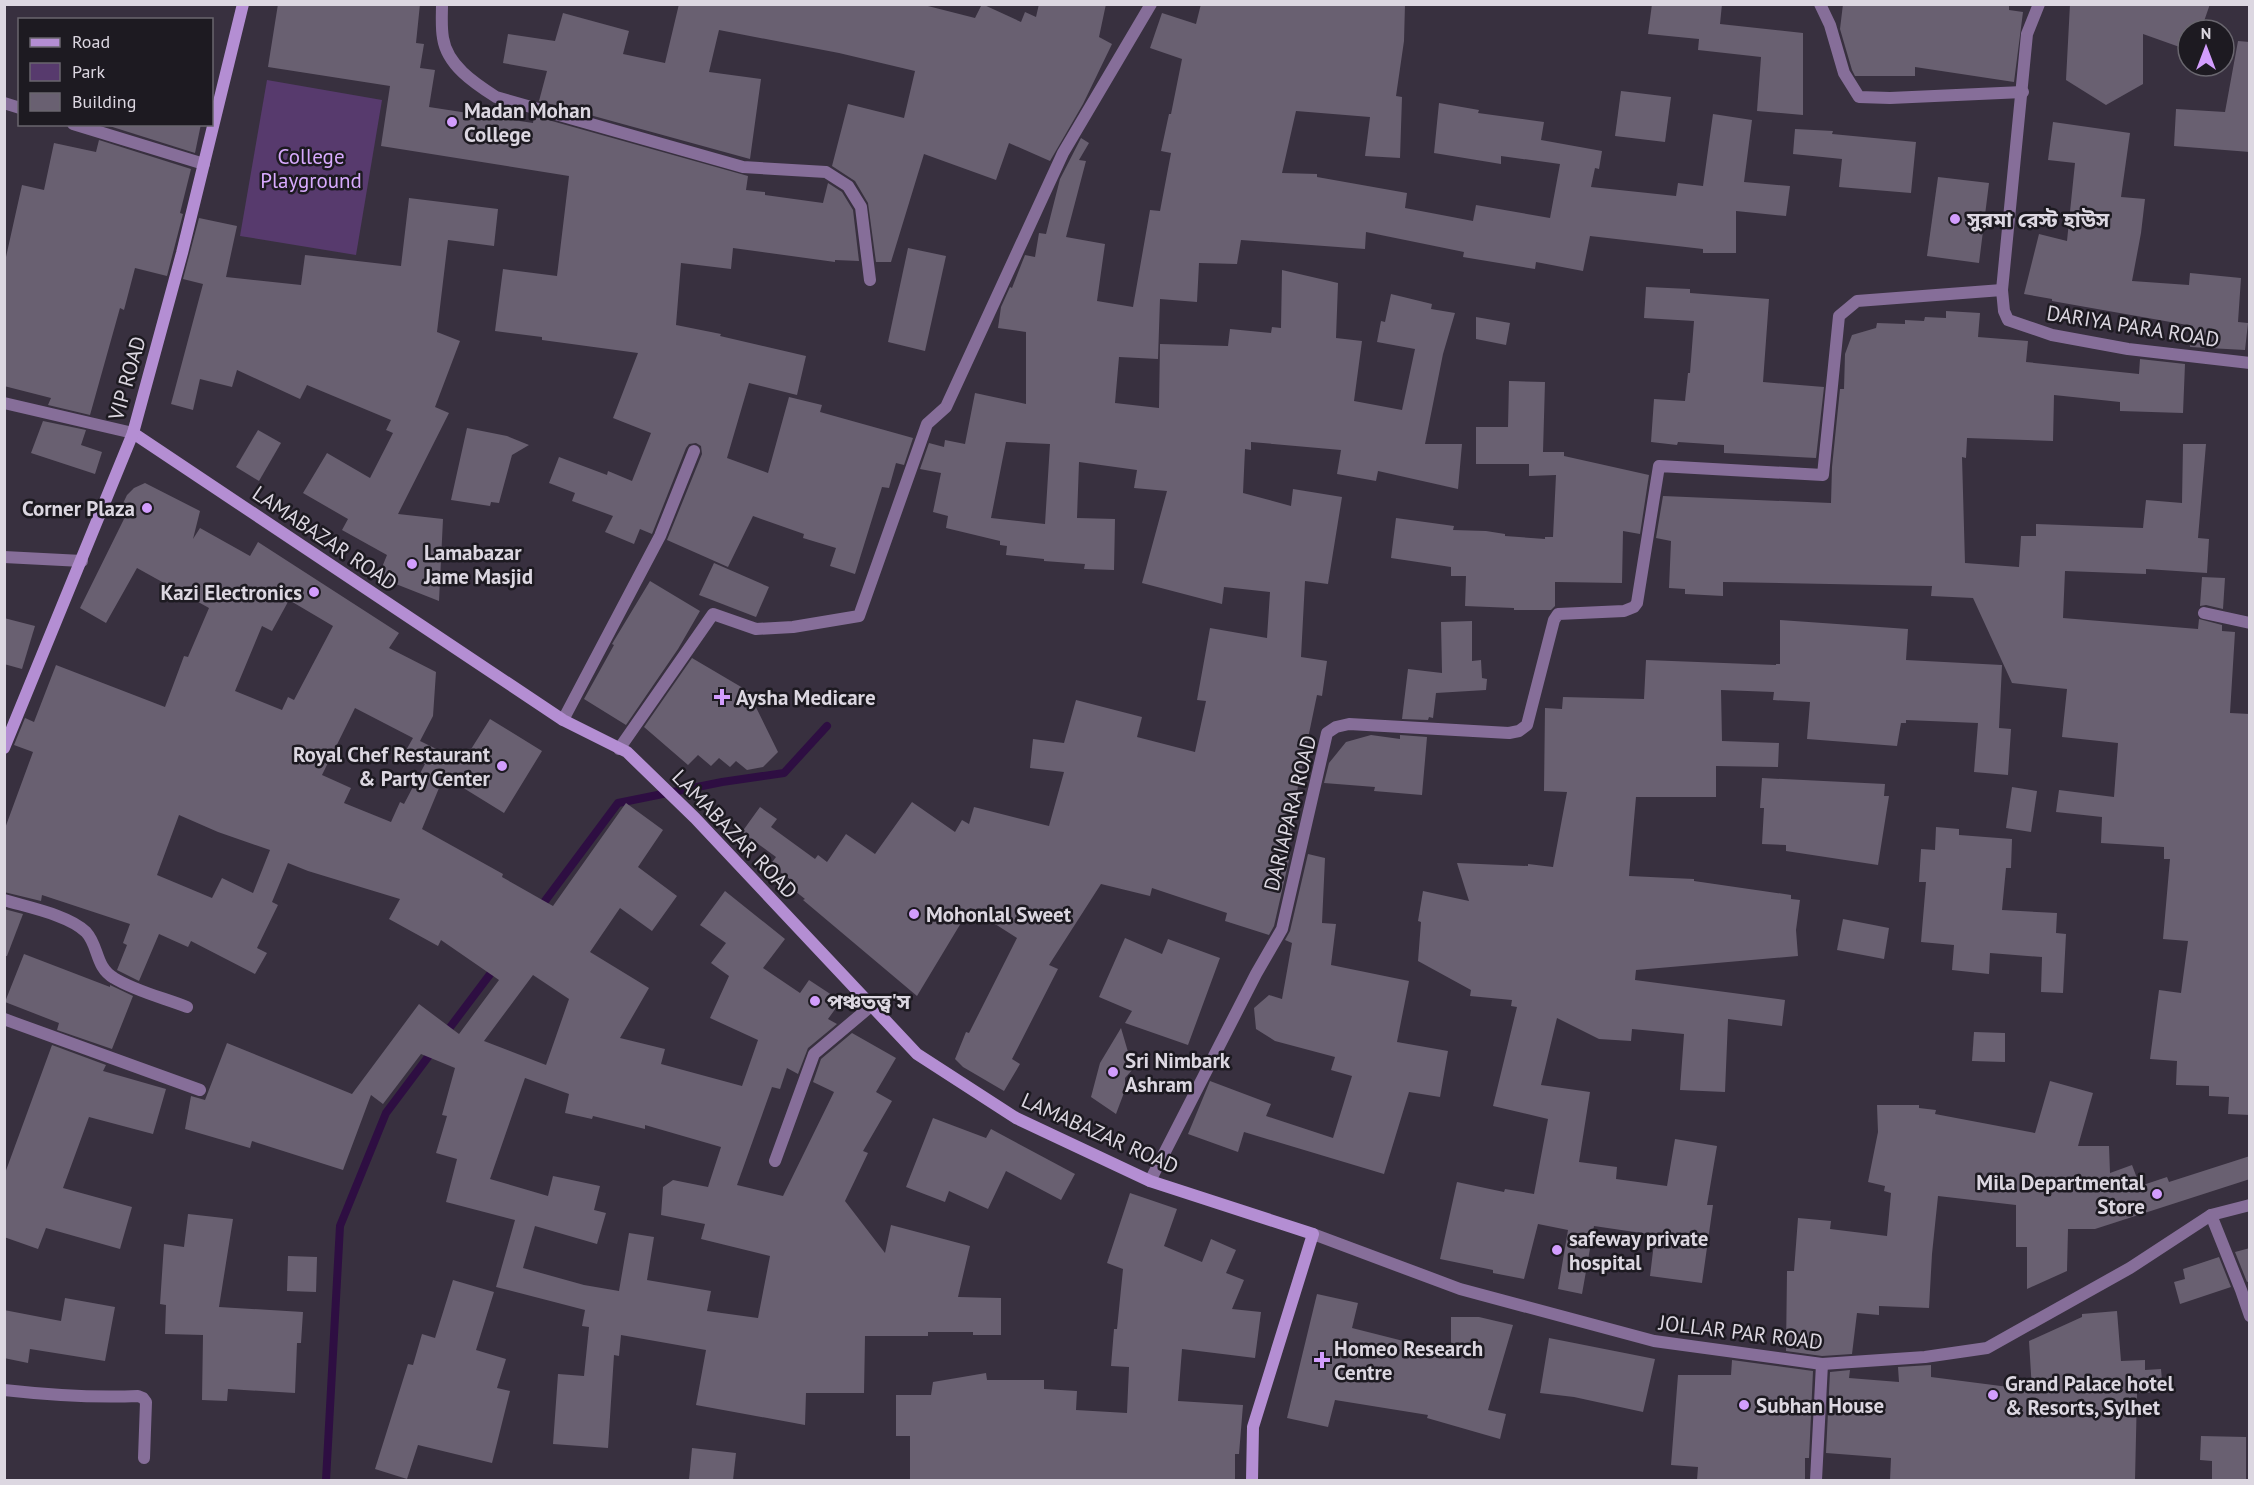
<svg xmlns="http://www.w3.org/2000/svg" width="2254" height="1485" viewBox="0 0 2254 1485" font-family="'PT Sans','Noto Sans Bengali',sans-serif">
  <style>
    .green { fill: #573a6d }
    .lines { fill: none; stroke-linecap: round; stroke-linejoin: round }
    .stream { stroke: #2e0e42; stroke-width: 8 }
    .building { fill: #696071; fill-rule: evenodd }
    .lane { stroke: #866e99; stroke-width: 12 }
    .street { stroke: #866e99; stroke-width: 12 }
    .secondary { stroke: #b48ed3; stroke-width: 12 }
    .poi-dot { fill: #d29dfd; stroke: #1d1a21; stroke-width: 2 }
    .labels { text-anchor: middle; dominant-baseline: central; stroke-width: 5; stroke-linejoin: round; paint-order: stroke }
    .poi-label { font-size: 21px; font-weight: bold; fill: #dcd7e1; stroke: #1d1a21; text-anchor: start }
    .park-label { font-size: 21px; fill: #d8aafe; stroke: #1d1a21 }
    .street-label { font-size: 21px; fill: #dcd7e1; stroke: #1d1a21 }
  </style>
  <rect width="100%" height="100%" fill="#38303f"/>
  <!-- green -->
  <polygon class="green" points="267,80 382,100 356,255 240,236"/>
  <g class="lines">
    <!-- stream -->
    <g class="stream">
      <polyline points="539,909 618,803 722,782 784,773 827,726"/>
      <polyline points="445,1034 497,965"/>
      <polyline points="326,1480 340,1226 386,1113 434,1049"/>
    </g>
  </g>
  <!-- building -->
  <g class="building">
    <polygon points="278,4 420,4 416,43 424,44 420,68 435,70 429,107 533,123 534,116 748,176 746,190 765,192 765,195 823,203 828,183 842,192 853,210 859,261 835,260 835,262 733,248 731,269 681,263 676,325 721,334 720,336 806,356 797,395 749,383 727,458 768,473 789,397 822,405 820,412 913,438 904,465 896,463 889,488 882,487 855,574 830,566 836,548 803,538 804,534 753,516 728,567 667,540 702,454 701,446 696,443 689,444 686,448 652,534 640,529 634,544 605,532 613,516 572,501 575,493 549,483 559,457 607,475 608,471 632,481 651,433 613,418 638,353 542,340 542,337 495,331 503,269 557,276 569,176 381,146 390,86 268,67"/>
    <polygon points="679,4 920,4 975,18 982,4 1021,22 1025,12 1036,17 1039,4 1106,4 1099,37 1112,44 1083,104 1050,161 1009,143 996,180 924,154 891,262 876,262 868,203 855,181 832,166 848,104 904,118 915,71 839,53 719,30 709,72 761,79 750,159 539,101 547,71 503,63 508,34 555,41 563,13 629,31 623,54 665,63"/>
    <path d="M1201 4H1405L1404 41 1396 96 1402 97 1400 158 1365 156 1370 117 1296 111 1282 173 1317 174V177L1407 193 1405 208 1473 221 1476 205 1550 218 1560 164 1501 156V164L1434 153 1439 103 1479 110 1478 113 1544 122 1541 140 1602 151 1599 169 1595 168 1591 187 1676 196 1678 183 1703 186 1713 114 1752 120 1744 182 1790 186 1786 216 1736 211V253H1703V249L1590 236 1583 271 1536 262 1535 269 1463 257 1464 252 1366 232 1365 249 1241 240 1237 264 1199 263 1197 302 1160 299 1158 359 1119 357 1115 403 1159 408 1160 344 1228 346 1230 329 1271 333 1272 327 1281 328 1282 270 1338 283 1336 338 1362 341 1354 401 1402 410 1415 349 1377 342 1381 321 1385 322 1391 294 1432 304 1431 309 1455 313 1443 354 1425 444H1462L1458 489 1378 471 1376 481 1337 474 1341 450 1251 442V450L1245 449 1243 493 1291 506 1293 489 1342 497 1328 584 1305 581 1301 657 1327 661 1322 696 1317 695 1295 801 1299 797 1287 850 1291 851 1274 926 1269 935 1225 921 1227 913 1152 888 1150 896 1101 884 1049 965 1058 969 1012 1059 1020 1064 1004 1091 963 1067 955 1059 966 1032 969 1033 1017 938 970 908 917 996 803 900 805 899 790 887 794 882 770 865 776 857 742 832 760 807 777 819 771 827 815 859 818 855 827 862 846 834 875 854 912 802 955 832 962 820 969 824 974 807 1049 826 1064 772 1030 768 1033 739 1064 743 1076 700 1142 717 1137 737 1195 752 1206 701 1197 700 1210 628 1267 638 1270 592 1224 587 1222 604 1142 583 1167 491 1134 488 1137 470 1079 462 1077 518 1115 519 1114 570 1084 569 1085 564 1044 561V559L1006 555 1007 546 1000 545V541L946 528 948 516 933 512 941 473 920 469 929 443 944 447 945 440 965 444 975 393 1026 404V332L998 328 1001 307 1010 287 1012 288 1025 255 1035 257 1039 233 1046 234 1060 179 1081 138 1089 143 1079 160 1086 161 1066 237 1105 244 1097 301 1133 307 1150 210 1160 211 1171 153 1161 151 1169 114H1171L1182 59 1150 48 1162 13 1196 24ZM1006 442 1050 444 1045 524 991 518Z"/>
    <polygon points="1652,4 1722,4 1720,24 1803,33 1803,115 1757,111 1761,57 1698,50 1699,39 1648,34"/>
    <polygon points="1843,4 2009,4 2009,10 2023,12 2014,82 1915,67 1915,76 1855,76 1852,70 1840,29"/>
    <polygon points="2070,4 2210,4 2201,30 2188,30 2188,50 2143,34 2143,84 2106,105 2066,80"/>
    <polygon points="2238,41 2250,42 2250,152 2174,146 2176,109 2225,112"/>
    <polygon points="1621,91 1671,97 1665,142 1615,136"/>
    <polygon points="2053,122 2130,133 2121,197 2145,199 2141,233 2132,281 2189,285 2190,273 2241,278 2238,322 2248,323 2245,350 2190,347 2193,326 2052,301 2052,299 2024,294 2039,234 2067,241 2075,163 2048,160"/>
    <polygon points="103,124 201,124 195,153"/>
    <polygon points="1795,129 1833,131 1832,134 1916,142 1911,193 1839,187 1842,159 1793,154"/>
    <polygon points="99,140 191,169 180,213 183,214 167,276 135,268 124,310 120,308 90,415 48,405 51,398 4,386 4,266 22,185 44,190 54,143 96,152"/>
    <polygon points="1938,177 1989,183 1979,263 1927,256"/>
    <polygon points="409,198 498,209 494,246 448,240 437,332 460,341 435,407 449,413 398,514 443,519 439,601 378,577 387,555 342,530 348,519 303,493 327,453 370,478 393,433 386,430 391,420 307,385 300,399 237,370 232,387 200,379 193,410 171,404 203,284 183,279 199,218 237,226 226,277 301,285 305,255 401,266"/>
    <polygon points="908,248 946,256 925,351 888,342"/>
    <polygon points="1646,287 1690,289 1690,293 1769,299 1763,382 1824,387 1816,458 1724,453 1724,445 1678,442 1677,445 1651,442 1654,399 1685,401 1688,373 1690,373 1694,321 1644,318"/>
    <polygon points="1946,311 1980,313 1978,337 2028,341 2026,362 2139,374 2140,359 2185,364 2183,413 2120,411 2120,402 2054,395 2053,441 1967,438 1966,458 1962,457 1965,563 2019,567 2021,536 2036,536 2036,524 2143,528 2146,500 2182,503 2183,444 2206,444 2198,538 2209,539 2207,573 2146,569 2146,574 2065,571 2063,618 2198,629 2199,619 2222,625 2222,631 2235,632 2230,713 2250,714 2250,1115 2228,1114 2229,1097 2209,1096 2209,1086 2176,1085 2177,1061 2150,1059 2159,990 2181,993 2188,941 2163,939 2170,859 2164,859 2164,847 2101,843 2102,817 2056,812 2059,790 2114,797 2118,743 2062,737 2067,689 2012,683 1973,598 1931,596 1932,586 1723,582 1723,596 1685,594 1685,589 1669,588 1671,541 1656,538 1663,496 1831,503 1832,467 1840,389 1844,389 1845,354 1852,335 1876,328 1877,323 1905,324 1905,320 1924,321 1925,317 1946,318"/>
    <polygon points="1476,317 1510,323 1506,345 1476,339"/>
    <polygon points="1509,381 1545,382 1543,452 1564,452 1564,456 1649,475 1640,534 1623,531 1622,583 1555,582 1555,606 1551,610 1514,610 1514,608 1465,606 1466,576 1451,576 1451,567 1391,558 1396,518 1454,526 1453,530 1486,531 1505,534 1505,536 1545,539 1545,537 1553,537 1556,475 1529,476 1529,464 1476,464 1476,427 1508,427"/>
    <polygon points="43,421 86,430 81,445 102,452 95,474 31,453"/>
    <polygon points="467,428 507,436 529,445 512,455 499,503 491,502 490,506 451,500"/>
    <polygon points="258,430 281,443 259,481 236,467"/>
    <path d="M145 483 200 511 193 539 200 528 250 556 258 542 399 633 389 648 436 672 433 716 420 741 463 762 490 719 542 751 504 813 444 776 422 829 503 874 502 877 553 906 626 803 663 830 638 867 677 896 652 931 620 908 590 952 649 988 620 1038 665 1049 661 1064 742 1086 758 1040 710 1018 729 976 711 963 726 943 700 925 725 891 785 939 763 968 800 993 809 980 841 1001 828 1019 837 1024 808 1048 798 1074 787 1068 780 1089 772 1087 737 1185 783 1196 834 1092 813 1082 821 1059 852 1033 896 1058 876 1092 892 1101 863 1151 868 1153 845 1201 885 1253 891 1225 970 1246 958 1297 1001 1298V1335H973V1332H928V1336H865L864 1393H806L805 1425 696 1405 706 1350 621 1335 619 1356 614 1355 608 1448 553 1444 558 1374 584 1376 589 1327 582 1326 585 1310 496 1287 515 1220 446 1202 457 1159 436 1153 447 1116 442 1115 455 1068 421 1054 383 1104 371 1095 343 1170 252 1141 250 1148 185 1129 191 1096 205 1100 227 1043 352 1094 419 1004 459 1034 499 980 441 940 438 946 389 919 400 899 308 871 288 863 272 902 278 905 257 948 267 953 255 974 191 941 188 947 159 934 139 981 117 970 127 945 123 943 130 924 42 895 41 901 4 892V831L33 752 14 745 25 718 34 722 56 665 165 707 184 656 188 657 209 608 137 568 106 623 80 608 124 519 117 516 127 495 134 488ZM289 600 333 626 294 700 288 697 282 710 235 691 262 626 272 631ZM355 708 413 738 405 752 425 764 404 804 400 802 391 822 344 803 351 788 322 775ZM179 815 218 832 270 850 253 893 222 878 212 898 157 875ZM533 975 569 999 546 1065 484 1041ZM525 1078 569 1094 565 1113 592 1119 593 1116 645 1129V1125L721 1147 708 1187 673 1180 663 1187 661 1215 705 1224 701 1239 770 1256 758 1318 707 1311 711 1291 647 1280 654 1237 629 1233 619 1291 584 1285 523 1268 535 1226 597 1244 606 1213 594 1210 600 1186 553 1176 548 1196 490 1179Z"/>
    <polygon points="714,563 769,587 756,617 699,595"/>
    <polygon points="2202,577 2225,578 2223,609 2206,605 2200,606"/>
    <polygon points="650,581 700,611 678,649 626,725 584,699 614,645 612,644 618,634"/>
    <polygon points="4,618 35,626 22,669 4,664"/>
    <polygon points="1780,620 1908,629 1906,660 2002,665 1999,728 2011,729 2008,775 1974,772 1978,723 1906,720 1906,723 1901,723 1897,746 1807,739 1810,702 1773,700 1774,692 1721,690 1722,741 1779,743 1778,767 1716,766 1716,797 1636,797 1629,876 1694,879 1694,881 1791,895 1791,899 1800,900 1796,930 1798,956 1636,970 1635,980 1785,1000 1782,1026 1728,1019 1725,1092 1680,1090 1684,1034 1632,1029 1631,1041 1599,1039 1557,1018 1541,1085 1590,1092 1579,1162 1617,1167 1616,1179 1667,1186 1675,1139 1717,1146 1707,1205 1713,1205 1702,1283 1650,1276 1655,1235 1594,1226 1582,1294 1558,1289 1568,1230 1538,1224 1524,1279 1493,1273 1493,1270 1440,1259 1457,1182 1504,1192 1505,1189 1534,1194 1548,1119 1493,1106 1517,1007 1511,1006 1512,1000 1470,996 1471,990 1418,961 1421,922 1418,921 1423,891 1469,901 1457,863 1528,866 1528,864 1553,867 1567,792 1544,791 1545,708 1562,709 1563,697 1644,699 1646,660 1776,665 1776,664 1780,664"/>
    <polygon points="1472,621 1472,661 1481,660 1482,678 1487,679 1486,690 1436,693 1433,718 1429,717 1428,720 1402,719 1408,669 1442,673 1441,622"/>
    <polygon points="692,658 748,691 778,752 763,767 747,770 736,761 730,767 719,758 711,766 698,755 688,765 644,727"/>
    <polygon points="1371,735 1400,739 1400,735 1427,737 1422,795 1374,791 1375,787 1324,783 1329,763 1346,742"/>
    <polygon points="1762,778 1885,784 1884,796 1889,796 1878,865 1786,851 1786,845 1762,844 1764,808 1760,808"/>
    <polygon points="2012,787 2037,791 2031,832 2006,828"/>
    <polygon points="1936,827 1959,829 1959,835 2012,839 2011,868 2006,868 2002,910 2057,913 2056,933 2066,934 2063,993 2041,992 2042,957 1990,953 1989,974 1952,970 1954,945 1921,942 1926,882 1919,882 1921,849 1935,850"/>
    <polygon points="1308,854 1325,858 1322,923 1336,924 1331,965 1409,981 1397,1042 1448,1051 1440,1097 1409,1092 1384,1174 1244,1132 1238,1152 1188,1134 1210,1081 1271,1104 1266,1116 1333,1138 1352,1076 1331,1070 1335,1057 1275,1041 1256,1029 1254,1008 1269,995 1282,999 1292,943 1285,940 1290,931"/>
    <polygon points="4,909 23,914 7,956 4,956"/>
    <polygon points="1843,919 1889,928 1884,959 1837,950"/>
    <polygon points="1125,938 1162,954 1168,939 1220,958 1188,1045 1125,1023 1132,1011 1099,997"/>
    <polygon points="24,954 110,987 110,985 133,996 112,1049 57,1030 59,1023 5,1002"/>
    <polygon points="1121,1028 1133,1069 1125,1078 1125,1090 1116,1114 1091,1097 1100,1063"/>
    <polygon points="1974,1032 2005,1033 2005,1062 1972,1061"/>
    <polygon points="52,1045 106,1065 103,1071 166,1089 153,1134 89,1117 63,1188 132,1207 120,1249 46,1228 38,1249 4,1237 4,1176"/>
    <polygon points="2050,1081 2093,1093 2078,1146 2109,1146 2110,1173 2132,1165 2140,1186 2167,1177 2169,1182 2250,1156 2250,1179 2095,1229 2068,1229 2067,1271 2027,1289 2027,1247 2016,1247 2016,1205 1938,1196 1932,1254 1929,1308 1879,1306 1879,1315 1857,1313 1852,1354 1822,1356 1786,1351 1787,1271 1794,1271 1798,1218 1831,1221 1830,1229 1887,1236 1891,1193 1884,1191 1885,1186 1868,1182 1878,1132 1877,1105 1919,1105 1919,1108 1936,1110 1935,1114 2035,1133"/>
    <polygon points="933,1118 986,1138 991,1129 1075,1174 1061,1200 1006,1171 988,1209 949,1191 945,1202 906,1187"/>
    <polygon points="1130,1193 1177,1209 1164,1246 1202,1262 1211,1239 1236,1250 1226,1273 1244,1280 1232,1309 1261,1312 1255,1358 1182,1349 1178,1401 1243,1405 1239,1454 1235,1454 1235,1480 910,1480 910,1436 896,1436 896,1395 931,1395 933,1382 986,1373 987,1380 1044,1380 1044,1389 1077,1391 1076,1410 1127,1413 1129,1367 1111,1366 1114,1329 1117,1329 1123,1269 1107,1263"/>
    <polygon points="188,1214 233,1219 219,1307 303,1312 301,1343 297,1343 295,1393 228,1389 227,1401 202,1400 203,1335 165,1334 166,1305 160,1304 164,1244 184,1247"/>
    <polygon points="2250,1248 2250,1281 2247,1282 2235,1252"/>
    <polygon points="288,1256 317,1257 316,1292 287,1291"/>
    <polygon points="2219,1257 2231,1287 2180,1304 2174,1282 2185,1279 2183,1269"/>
    <polygon points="453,1280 494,1292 476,1350 506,1359 497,1388 510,1391 492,1463 418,1445 407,1479 375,1469 408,1364 413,1365 422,1334 435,1338"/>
    <polygon points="1317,1294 1358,1303 1352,1328 1439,1350 1440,1345 1451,1347 1451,1317 1479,1317 1513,1325 1488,1410 1506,1414 1500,1439 1427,1418 1428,1415 1335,1400 1328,1427 1287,1418"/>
    <polygon points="65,1298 115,1307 105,1361 30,1349 28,1363 4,1358 4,1310 61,1321"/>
    <polygon points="2117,1311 2121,1361 2145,1360 2145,1370 2161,1369 2163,1392 2137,1393 2135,1480 1890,1480 1891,1458 1826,1453 1830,1372 1850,1370 1849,1378 1899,1382 1898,1367 1931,1365 1931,1377 2032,1390 2029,1341 2082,1317 2082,1314"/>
    <polygon points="1549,1338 1655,1359 1643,1412 1574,1397 1540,1393"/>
    <polygon points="1732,1360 1813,1371 1809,1458 1805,1458 1805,1480 1697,1480 1698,1467 1671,1465 1678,1375 1731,1375"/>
    <polygon points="2201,1436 2246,1437 2246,1480 2212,1480 2212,1461 2200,1460"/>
    <polygon points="692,1448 736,1453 733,1480 689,1480"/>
  </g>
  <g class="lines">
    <!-- lane -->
    <g class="lane">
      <polyline points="2204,613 2250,623"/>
      <polyline points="4,1019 200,1090"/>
      <polyline points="775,1161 814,1054 871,1006"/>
    </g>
    <!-- street -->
    <g class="street">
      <path d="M442 4C442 15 441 27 443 38 447 65 474 83 496 97L743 167 826 172 848 186 861 207 870 280"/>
      <polyline points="1820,4 1830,25 1844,73 1859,97 1890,98 2023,92"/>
      <polyline points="2039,4 2027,34 2002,290 2004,311 2008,320 2052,335 2128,349 2250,363"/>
      <polyline points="4,103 20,108"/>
      <polyline points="73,124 204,164"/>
      <polyline points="4,403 133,433"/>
      <polyline points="4,557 82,561"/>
      <polyline points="563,720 660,536 694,451"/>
      <polyline points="619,749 713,614 756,629 793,627 859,616 927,424 946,407 1063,153 1151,4"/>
      <path d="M4 900C27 907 69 915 86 932 99 946 95 967 114 978 135 991 164 998 187 1007"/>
      <polyline points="1150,1181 1256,974 1282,929 1327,733 1336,727 1349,724 1509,733 1519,731 1527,725 1554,620 1558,614 1624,611 1634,607 1637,603 1659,466 1823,475 1839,316 1857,301 2002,290"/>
      <polyline points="2211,1215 2241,1290 2250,1316"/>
      <polyline points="1313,1234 1460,1289 1654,1341 1822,1364 1925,1357 1987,1348 2130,1268 2211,1215 2250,1205"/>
      <path d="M4 1390C49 1395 93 1398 138 1396L143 1398 146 1402 144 1458"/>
      <polyline points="1816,1480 1822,1364"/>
    </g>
    <!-- secondary -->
    <g class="secondary">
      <polyline points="133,433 563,720 627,752 695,818 917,1054 1016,1118 1150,1181 1313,1234 1253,1427 1252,1480"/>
      <polyline points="4,748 133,433 182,253 243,4"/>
    </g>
  </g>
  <!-- markers -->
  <g class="poi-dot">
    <circle cx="452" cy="122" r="6"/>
    <circle cx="1955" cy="219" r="6"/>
    <circle cx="147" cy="508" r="6"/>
    <circle cx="412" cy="564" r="6"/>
    <circle cx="314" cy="592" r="6"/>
    <path d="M719 688h6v6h6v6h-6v6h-6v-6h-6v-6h6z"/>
    <circle cx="502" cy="766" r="6"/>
    <circle cx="914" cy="914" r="6"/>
    <circle cx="815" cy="1001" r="6"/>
    <circle cx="1113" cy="1072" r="6"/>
    <circle cx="2157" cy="1194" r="6"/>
    <circle cx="1557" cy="1250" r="6"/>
    <path d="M1319 1351h6v6h6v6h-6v6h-6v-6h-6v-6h6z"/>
    <circle cx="1993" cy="1395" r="6"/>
    <circle cx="1744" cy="1405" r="6"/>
  </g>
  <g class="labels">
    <!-- poi labels -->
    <g class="poi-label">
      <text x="464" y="110">Madan Mohan<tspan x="464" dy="24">College</tspan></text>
      <text x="1967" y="219">সুরমা রেস্ট হাউস</text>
      <text x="135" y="508" text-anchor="end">Corner Plaza</text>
      <text x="424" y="552">Lamabazar<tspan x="424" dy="24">Jame Masjid</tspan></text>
      <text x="302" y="592" text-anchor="end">Kazi Electronics</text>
      <text x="736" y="697">Aysha Medicare</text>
      <text x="490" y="754" text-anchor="end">Royal Chef Restaurant<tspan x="490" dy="24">&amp; Party Center</tspan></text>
      <text x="926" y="914">Mohonlal Sweet</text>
      <text x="827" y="1001">পঞ্চতত্ত্ব'স</text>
      <text x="1125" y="1060">Sri Nimbark<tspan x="1125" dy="24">Ashram</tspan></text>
      <text x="2145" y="1182" text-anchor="end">Mila Departmental<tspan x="2145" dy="24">Store</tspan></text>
      <text x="1569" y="1238">safeway private<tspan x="1569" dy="24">hospital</tspan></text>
      <text x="1334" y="1348">Homeo Research<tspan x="1334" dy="24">Centre</tspan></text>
      <text x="2005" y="1383">Grand Palace hotel<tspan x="2005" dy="24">&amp; Resorts, Sylhet</tspan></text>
      <text x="1756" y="1405">Subhan House</text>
    </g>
    <!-- park labels -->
    <g class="park-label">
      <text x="311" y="156">College<tspan x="311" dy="24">Playground</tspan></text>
    </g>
    <!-- street labels -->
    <g class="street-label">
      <text transform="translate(2133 326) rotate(9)">DARIYA PARA ROAD</text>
      <text transform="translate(127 378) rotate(-74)">VIP ROAD</text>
      <text transform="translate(325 538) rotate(34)">LAMABAZAR ROAD</text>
      <text transform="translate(1290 813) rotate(-76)">DARIAPARA ROAD</text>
      <text transform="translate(735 834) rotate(46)">LAMABAZAR ROAD</text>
      <text transform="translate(1100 1133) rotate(24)">LAMABAZAR ROAD</text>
      <text transform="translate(1741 1332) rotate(7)">JOLLAR PAR ROAD</text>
    </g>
  </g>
  <!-- border -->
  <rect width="2254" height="1485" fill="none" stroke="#dcd7e1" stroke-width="12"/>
  <!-- legend -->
  <rect x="18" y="18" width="195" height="108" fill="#1d1a21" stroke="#69666e" stroke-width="1.5"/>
  <rect x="30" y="38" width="30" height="9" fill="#b48ed3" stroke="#69666e" stroke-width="1.5"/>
  <text x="72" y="48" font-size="18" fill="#dcd7e1">Road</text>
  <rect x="30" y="63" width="30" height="18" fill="#573a6d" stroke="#69666e" stroke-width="1.5"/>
  <text x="72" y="78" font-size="18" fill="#dcd7e1">Park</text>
  <rect x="30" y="93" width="30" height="18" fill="#696071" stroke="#69666e" stroke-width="1.5"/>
  <text x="72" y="108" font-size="18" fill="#dcd7e1">Building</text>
  <!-- north arrow -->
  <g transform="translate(2206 48)"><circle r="28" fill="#1d1a21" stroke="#69666e" stroke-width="1.5"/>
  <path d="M0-4.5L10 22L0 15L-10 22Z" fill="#d29dfd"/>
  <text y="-9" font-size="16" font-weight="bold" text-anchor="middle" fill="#dcd7e1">N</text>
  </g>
</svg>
